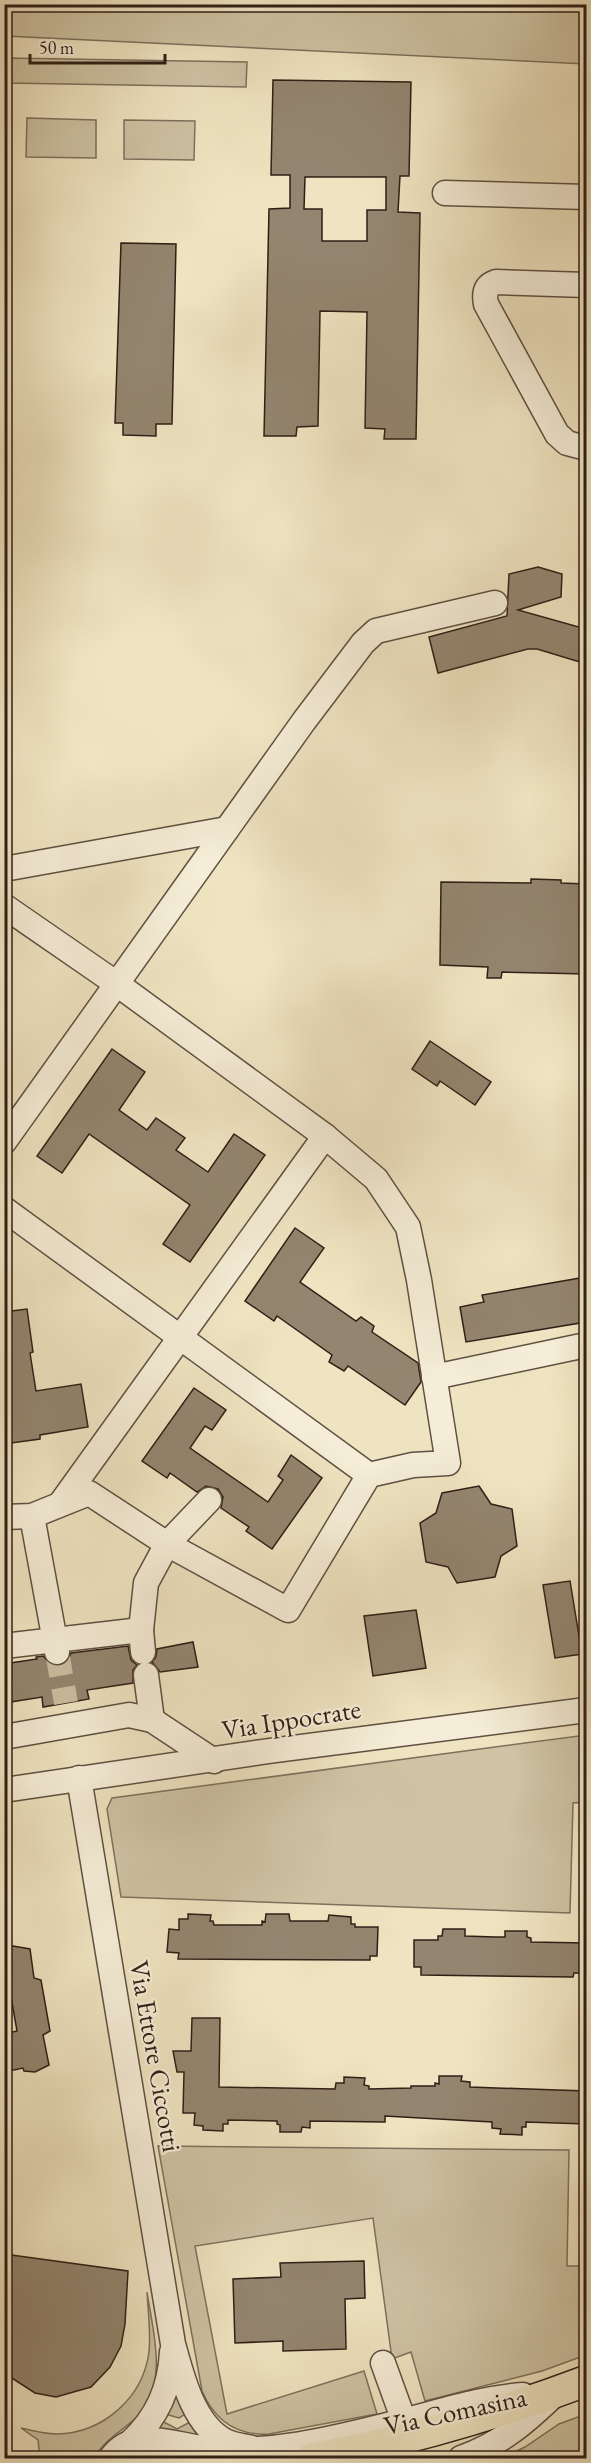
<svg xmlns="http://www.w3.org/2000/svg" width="591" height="2463" viewBox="0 0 591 2463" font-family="'EB Garamond',serif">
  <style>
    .green { fill: #cec3a4; stroke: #7e715e; stroke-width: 1.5 }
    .building { fill: #93856f; stroke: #2f1f17; stroke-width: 1.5; fill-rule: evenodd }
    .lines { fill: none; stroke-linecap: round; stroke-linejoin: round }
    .minor-tunnel { stroke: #c9bd9f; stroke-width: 24; stroke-dasharray: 24 12; stroke-linecap: butt }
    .minor-casing { stroke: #5f5042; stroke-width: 27 }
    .major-casing { stroke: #2f1f17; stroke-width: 33 }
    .minor { stroke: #f5edd7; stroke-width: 24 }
    .major { stroke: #efe4c1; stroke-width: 30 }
    .labels { text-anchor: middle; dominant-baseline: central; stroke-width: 4.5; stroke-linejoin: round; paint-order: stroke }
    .street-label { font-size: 27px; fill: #2f1f17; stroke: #f5edd7 }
  </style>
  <rect width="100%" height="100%" fill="#efe4c1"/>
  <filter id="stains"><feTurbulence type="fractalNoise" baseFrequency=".00333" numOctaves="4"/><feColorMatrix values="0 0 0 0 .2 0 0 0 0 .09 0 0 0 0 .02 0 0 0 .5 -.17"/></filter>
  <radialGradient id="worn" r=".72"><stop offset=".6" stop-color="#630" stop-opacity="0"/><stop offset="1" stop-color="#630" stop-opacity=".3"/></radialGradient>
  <!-- green -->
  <g class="green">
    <polygon points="5,4 586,5 586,64 5,36"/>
    <polygon points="5,58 247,62 246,87 5,83"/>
    <polygon points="27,118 96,120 96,158 26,157"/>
    <polygon points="124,120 195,121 194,160 124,159"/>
    <polygon points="586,1735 586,1802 573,1803 570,1913 121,1897 107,1809 112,1798"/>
    <path d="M158 2146 569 2150 567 2266H586V2355L542 2371 425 2401 411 2352 392 2359 373 2218 195 2246 227 2414 364 2371 377 2414 269 2434C236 2436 215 2421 202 2391Z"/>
    <path d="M147 2292C153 2332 169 2383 137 2417 122 2431 104 2440 94 2458H40L38 2440 21 2428C33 2431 45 2434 57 2434 103 2433 143 2398 149 2352 151 2333 148 2312 147 2292Z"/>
    <polygon points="175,2379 189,2412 179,2418 165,2414"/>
    <polygon points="586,2414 586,2458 502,2458 525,2447 559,2424"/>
    <polygon points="160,2420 177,2429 194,2420 209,2437 153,2432"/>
    <polygon points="147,2448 253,2458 127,2458"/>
  </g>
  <!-- building -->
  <g class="building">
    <path d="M273 80 411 82 409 176H400L398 212 420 213 416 439H384L385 429 365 428 367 312 320 311 318 426 297 427 296 436H264L269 209 290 208V175H271ZM305 177H386V210H367V241H322V209H304Z"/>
    <polygon points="121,243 176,244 172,424 156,424 156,436 123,435 123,423 115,423"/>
    <polygon points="538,567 562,574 561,597 518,610 586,629 580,662 537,649 528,649 438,673 429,637 507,616 509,574"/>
    <polygon points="531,879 561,880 561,883 586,884 586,974 502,972 501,978 487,978 488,967 440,965 441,882 531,883"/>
    <polygon points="430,1041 491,1082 475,1105 440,1081 437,1086 412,1069"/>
    <polygon points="112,1049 145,1072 119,1110 147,1130 156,1118 185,1138 176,1150 208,1172 234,1134 265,1155 190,1262 163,1244 190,1205 89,1134 62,1173 37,1156"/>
    <polygon points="295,1228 324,1248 300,1282 356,1321 361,1317 374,1326 372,1332 418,1363 421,1382 405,1405 348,1366 344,1371 329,1362 332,1355 277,1316 274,1321 245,1301"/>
    <polygon points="586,1277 586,1322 466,1342 460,1307 484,1302 482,1295"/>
    <polygon points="27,1309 33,1352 30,1353 36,1391 81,1384 88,1427 40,1435 40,1439 4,1444 4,1312"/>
    <polygon points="194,1388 226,1410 212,1430 205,1426 190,1448 268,1502 283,1480 278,1476 291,1455 322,1478 272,1549 246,1531 249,1527 221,1508 223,1497 218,1489 206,1486 197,1492 170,1473 167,1478 142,1461"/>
    <polygon points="479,1486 491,1504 512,1509 517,1546 501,1556 495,1577 457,1583 448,1567 426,1562 420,1523 436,1513 442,1493"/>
    <polygon points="570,1581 582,1654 555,1658 543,1585"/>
    <polygon points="416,1610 426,1668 373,1676 364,1616"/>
    <polygon points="193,1642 198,1667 160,1672 152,1662 156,1657 157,1649"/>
    <polygon points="128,1646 131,1660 137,1665 133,1670 133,1683 87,1690 89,1699 43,1707 42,1697 4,1703 4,1664 37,1659 36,1657 43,1656 52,1665 59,1666 67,1662 71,1653"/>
    <polygon points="188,1914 211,1915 210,1921 213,1921 214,1925 262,1925 262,1921 265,1922 266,1914 289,1914 290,1921 328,1921 329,1915 351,1917 351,1924 355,1924 355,1927 378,1927 377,1956 370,1956 370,1960 178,1959 179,1953 167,1952 169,1929 179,1930 179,1919 188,1919"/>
    <polygon points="443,1929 465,1929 465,1936 495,1937 505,1937 505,1931 527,1931 527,1937 531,1938 531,1942 586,1943 586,1973 574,1973 573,1977 421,1975 421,1967 414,1967 414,1940 438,1940 438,1936 442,1936"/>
    <polygon points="13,1946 30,1949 34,1978 41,1980 50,2031 43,2035 49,2065 35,2072 24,2071 23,2068 4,2072 4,2034 17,2031 10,1991 4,1991 4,1950"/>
    <polygon points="192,2018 220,2018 219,2087 335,2089 336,2083 344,2083 344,2077 365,2078 364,2085 369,2086 369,2089 411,2088 411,2086 435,2086 435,2083 439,2084 439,2076 462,2076 461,2081 470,2082 470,2087 586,2091 586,2124 526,2122 526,2127 522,2127 522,2135 500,2134 501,2129 492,2128 492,2122 385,2116 385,2122 310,2121 310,2128 302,2127 301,2132 280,2132 280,2125 277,2124 277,2121 228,2120 228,2124 223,2124 223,2131 203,2130 203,2126 194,2125 195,2113 183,2113 184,2072 177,2072 173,2051 191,2051"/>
    <polygon points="4,2254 128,2271 125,2324 121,2346 110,2367 91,2387 56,2397 35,2393 4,2373"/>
    <polygon points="364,2261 365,2298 345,2299 346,2349 283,2351 283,2341 235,2343 233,2279 281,2277 280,2263"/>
  </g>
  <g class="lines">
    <!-- minor-tunnel -->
    <polyline class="minor-tunnel" points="57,1652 66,1703"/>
    <defs>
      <g id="minor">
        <polyline points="445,193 586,197"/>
        <path d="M586 285 496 282C485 286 484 294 486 304L557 434 567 443 586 448"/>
        <polyline points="4,869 227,829"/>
        <polyline points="4,906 117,984 325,1136 376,1179 408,1227 419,1280 448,1463 413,1465 369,1475 288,1610 167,1544 89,1493 32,1516 4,1517"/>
        <polyline points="4,1142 304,721 363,643 376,631 495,603"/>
        <polyline points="4,1209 369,1475"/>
        <polyline points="434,1377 586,1345"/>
        <polyline points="61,1503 325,1136"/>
        <polyline points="32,1516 57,1652"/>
        <polyline points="141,1630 146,1583 167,1544 209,1500"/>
        <polyline points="4,1646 141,1630 143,1652"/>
        <polyline points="146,1675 152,1720"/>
        <polyline points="4,1737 129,1715 152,1720 214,1761"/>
        <path d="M79 1778 173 2344C182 2376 193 2424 225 2441 233 2445 243 2446 252 2448"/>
        <polyline points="4,1790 269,1751 586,1710"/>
        <polyline points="383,2363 404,2421"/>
        <path d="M131 2442C157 2417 170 2389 172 2352"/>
        <path d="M111 2458C132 2429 166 2442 195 2447 264 2457 337 2438 403 2421 443 2411 481 2398 523 2395"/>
        <path d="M461 2458C502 2443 525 2423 556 2393"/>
      </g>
      <path id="major" d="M312 2458C405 2442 498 2414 586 2381"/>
    </defs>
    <!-- minor casing -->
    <use href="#minor" class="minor-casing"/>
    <!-- major casing -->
    <use href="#major" class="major-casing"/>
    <!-- minor -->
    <use href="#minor" class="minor"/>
    <!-- major -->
    <use href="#major" class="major"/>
  </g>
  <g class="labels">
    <!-- street labels -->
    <g class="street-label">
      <text transform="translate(291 1719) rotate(-9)">Via Ippocrate</text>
      <text transform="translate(156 2056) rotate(80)">Via Ettore Ciccotti</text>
      <text transform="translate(455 2411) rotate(-12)">Via Comasina</text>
    </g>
  </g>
  <!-- margin -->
  <rect width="591" height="2463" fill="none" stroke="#efe4c1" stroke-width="24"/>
  <rect x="6" y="6" width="579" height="2451" fill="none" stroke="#2f1f17" stroke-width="3"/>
  <rect x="12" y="12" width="567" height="2439" fill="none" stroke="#2f1f17" stroke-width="1.5"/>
  <!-- scale -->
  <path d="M30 54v9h135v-9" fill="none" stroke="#2f1f17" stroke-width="3"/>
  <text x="39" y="54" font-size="18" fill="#2f1f17" stroke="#f5edd7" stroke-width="4.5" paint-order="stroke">50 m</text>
  <rect width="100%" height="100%" filter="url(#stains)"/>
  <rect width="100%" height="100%" fill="url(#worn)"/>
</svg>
